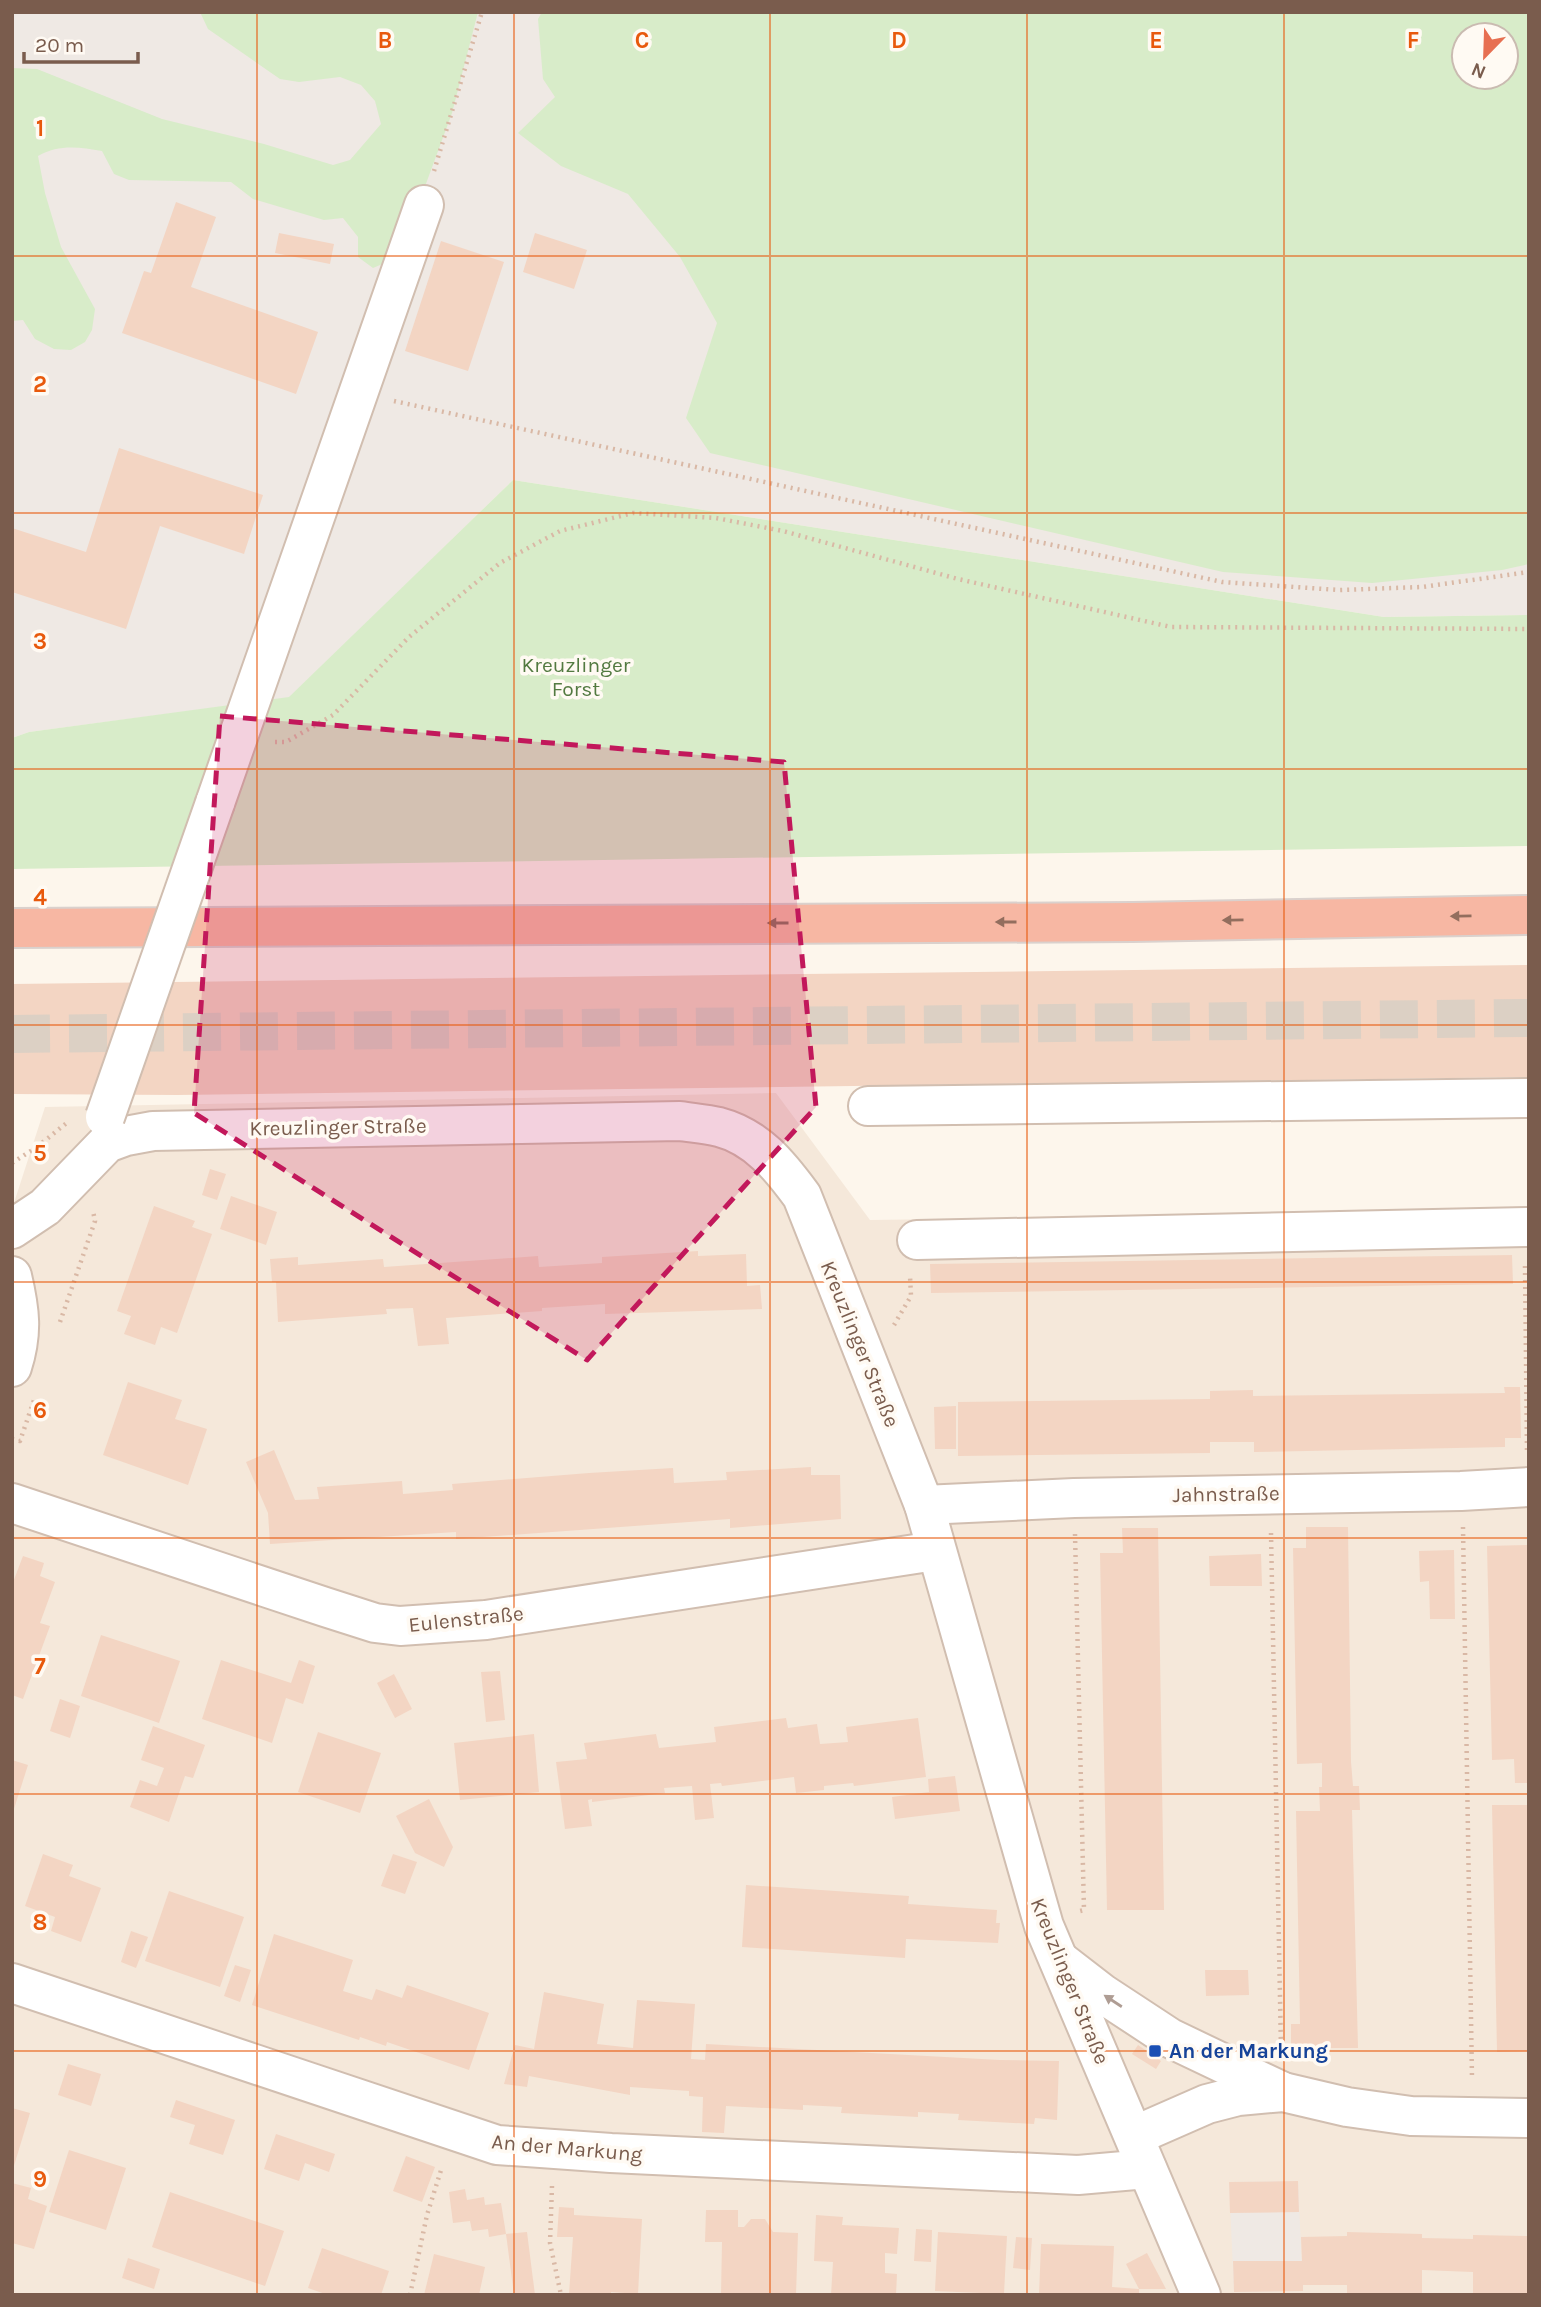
<svg xmlns="http://www.w3.org/2000/svg" width="1541" height="2307" viewBox="0 0 1541 2307" font-family="Karla,sans-serif">
  <style>
    .residential { fill: #f5e8da }
    .industrial { fill: #efe9e4; fill-rule: evenodd }
    .green { fill: #d8ecc9; fill-rule: evenodd }
    .building { fill: #f3d5c3 }
    .lines { fill: none; stroke-linecap: round; stroke-linejoin: round }
    .highway-tunnel { stroke: #dcd0c4; stroke-width: 38; stroke-dasharray: 38 19; stroke-linecap: butt }
    .minor-casing { stroke: #d1beb0; stroke-width: 42 }
    .highway-casing { stroke: #dad1cd; stroke-width: 42 }
    .path { stroke: #d9b8a5; stroke-width: 4.5; stroke-dasharray: 2 5; stroke-linecap: butt }
    .minor { stroke: #fff; stroke-width: 38 }
    .highway { stroke: #f7b7a3; stroke-width: 38 }
    .minor-bridge-casing { stroke: #d1beb0; stroke-width: 42; stroke-linecap: butt }
    .minor-bridge { stroke: #fff; stroke-width: 38 }
    .oneway { fill: #936e5e }
    .oneway2 { fill: #af9d94 }
    .marked { fill: #c2185b; fill-opacity: 0.2; stroke: #c2185b; stroke-width: 5; stroke-dasharray: 14 9; stroke-linejoin: round }
    .grid { fill: none; stroke: #e8590c; stroke-width: 2; stroke-opacity: 0.55 }
    .transit-dot { fill: #1a4fb4; stroke: #fffaf3; stroke-width: 2.5 }
    .labels { text-anchor: middle; dominant-baseline: central; stroke-width: 7; stroke-linejoin: round; paint-order: stroke }
    .park-label { font-size: 21px; fill: #537a41; stroke: #fffaf3 }
    .street-label { font-size: 21px; fill: #7a5c4d; stroke: #fffaf3 }
    .transit-label { font-size: 21px; font-weight: bold; fill: #164399; stroke: #fffaf3; text-anchor: start }
    .grid-label { font-size: 23px; text-anchor: middle; font-weight: bold; fill: #e8590c; stroke: #fffaf3; stroke-width: 7; stroke-linejoin: round; paint-order: stroke }
  </style>
  <rect width="100%" height="100%" fill="#fdf6ec"/>
  <!-- residential -->
  <polygon class="residential" points="776,1093 870,1220 1529,1211 1529,2295 12,2295 12,1209 45,1107"/>
  <!-- industrial -->
  <g class="industrial">
    <path d="M12 12H1529V615L1384 617 513 480 289 698 29 732 12 738ZM1464 35H1506V77H1464Z"/>
    <polygon points="1298,2181 1303,2291 1234,2292 1229,2182"/>
  </g>
  <!-- green -->
  <g class="green">
    <path d="M200 12H478L452 113 413 219 387 262 373 268 358 257V237L343 218 324 220 253 199 231 182 129 180 114 174 102 151C79 147 59 144 38 156L45 193 61 247 95 309 92 330 85 342 71 350 54 349 35 339 23 320 12 321V68L37 69 162 119 264 144 333 165 350 160 381 124 375 101 361 85 340 77 299 82 280 79 208 29Z"/>
    <path d="M542 12H1529V564L1502 570 1372 583 1223 572 710 453 686 418 717 323 680 257 628 194 561 166 518 133 555 97 543 79 538 19ZM1464 35H1506V77H1464Z"/>
    <polygon points="513,480 1384,617 1529,615 1529,846 12,869 12,738 29,732 289,697"/>
  </g>
  <!-- building -->
  <g class="building">
    <polygon points="176,202 216,217 191,287 318,332 296,394 122,333 144,271 151,273"/>
    <polygon points="279,233 334,244 330,264 275,253"/>
    <polygon points="535,233 587,250 574,289 523,272"/>
    <polygon points="441,241 504,262 468,371 405,351"/>
    <polygon points="119,448 263,495 244,554 160,526 126,629 12,592 12,528 86,552"/>
    <polygon points="1529,965 1529,1077 177,1095 12,1094 12,984"/>
    <polygon points="210,1169 226,1174 217,1200 202,1195"/>
    <polygon points="231,1196 277,1212 266,1245 220,1229"/>
    <polygon points="154,1206 195,1221 192,1227 212,1234 177,1333 161,1327 155,1345 124,1334 131,1316 117,1311"/>
    <polygon points="698,1251 698,1256 746,1254 747,1286 760,1285 762,1309 605,1314 605,1304 542,1308 542,1311 446,1318 449,1344 418,1346 413,1308 386,1309 387,1314 278,1322 276,1282 272,1282 270,1259 298,1257 298,1265 383,1259 384,1267 538,1256 539,1267 602,1263 602,1257"/>
    <polygon points="1512,1255 1513,1284 931,1293 930,1264"/>
    <polygon points="128,1382 182,1400 175,1419 207,1429 188,1485 103,1455"/>
    <polygon points="1504,1387 1520,1387 1521,1438 1505,1438 1505,1447 1254,1452 1254,1442 1210,1442 1210,1453 958,1456 958,1402 1210,1399 1210,1391 1253,1390 1253,1396 1505,1393"/>
    <polygon points="956,1406 956,1449 935,1449 934,1407"/>
    <polygon points="274,1450 295,1500 319,1499 317,1487 402,1481 403,1494 453,1490 452,1484 589,1473 673,1468 674,1483 727,1480 726,1472 811,1467 811,1475 840,1475 841,1519 730,1528 730,1519 456,1539 456,1532 270,1544 268,1513 246,1462"/>
    <polygon points="1306,1527 1348,1527 1351,1762 1353,1786 1359,1786 1360,1810 1352,1810 1358,2048 1291,2048 1291,2024 1300,2024 1296,1811 1320,1811 1319,1787 1322,1787 1322,1763 1297,1764 1293,1548 1306,1548"/>
    <polygon points="1122,1528 1158,1528 1164,1910 1107,1910 1100,1553 1123,1553"/>
    <polygon points="1529,1545 1529,1783 1515,1783 1514,1759 1492,1760 1487,1546"/>
    <polygon points="1454,1550 1455,1619 1430,1619 1429,1581 1420,1582 1419,1551"/>
    <polygon points="1261,1554 1262,1586 1210,1586 1209,1556"/>
    <polygon points="23,1556 44,1563 40,1576 55,1582 40,1623 50,1626 23,1699 12,1695 12,1585"/>
    <polygon points="101,1635 180,1661 159,1723 81,1696"/>
    <polygon points="221,1660 291,1683 299,1660 315,1666 303,1704 286,1698 272,1743 202,1719"/>
    <polygon points="500,1671 505,1720 486,1722 481,1672"/>
    <polygon points="394,1674 412,1709 395,1718 377,1683"/>
    <polygon points="60,1699 80,1706 70,1738 50,1731"/>
    <polygon points="786,1718 788,1728 817,1724 820,1744 848,1742 846,1727 918,1718 926,1777 854,1786 853,1783 824,1786 824,1790 796,1793 794,1777 722,1786 721,1783 710,1784 714,1818 695,1820 692,1786 664,1788 665,1793 592,1802 592,1799 588,1800 592,1826 565,1829 556,1762 587,1759 584,1743 656,1734 659,1748 716,1742 714,1727"/>
    <polygon points="153,1726 205,1745 193,1778 185,1776 169,1822 130,1807 140,1780 157,1786 164,1768 141,1760"/>
    <polygon points="318,1732 381,1753 360,1813 298,1792"/>
    <polygon points="534,1734 539,1792 460,1800 454,1743"/>
    <polygon points="12,1760 28,1765 13,1812 12,1811"/>
    <polygon points="955,1776 960,1811 895,1819 892,1797 929,1792 928,1779"/>
    <polygon points="429,1799 453,1847 444,1867 415,1853 396,1816"/>
    <polygon points="1492,1805 1529,1805 1529,2051 1497,2052"/>
    <polygon points="43,1854 73,1865 69,1876 101,1888 81,1942 51,1931 55,1917 25,1906"/>
    <polygon points="393,1854 417,1862 405,1894 381,1886"/>
    <polygon points="746,1885 909,1896 908,1904 997,1910 996,1923 1000,1923 998,1943 906,1939 905,1958 742,1947"/>
    <polygon points="169,1891 244,1917 220,1987 145,1961"/>
    <polygon points="131,1931 148,1937 136,1968 121,1962"/>
    <polygon points="274,1934 353,1960 343,1991 372,2000 376,1989 402,1998 407,1985 489,2013 469,2070 387,2042 386,2046 360,2037 359,2040 252,2005"/>
    <polygon points="235,1965 251,1970 240,2002 224,1996"/>
    <polygon points="1205,1970 1248,1970 1249,1995 1206,1996"/>
    <polygon points="544,1992 604,2004 597,2044 633,2048 637,2000 695,2004 691,2059 705,2060 706,2044 1000,2060 1059,2061 1057,2120 1035,2118 1034,2124 958,2120 959,2114 918,2112 918,2117 841,2113 842,2107 823,2106 803,2105 803,2110 726,2106 724,2133 702,2132 703,2097 689,2096 689,2091 630,2087 630,2095 529,2076 527,2087 504,2084 515,2045 534,2049"/>
    <polygon points="1138,2045 1161,2061 1156,2069 1132,2054"/>
    <polygon points="68,2064 101,2074 91,2106 58,2095"/>
    <polygon points="176,2100 235,2120 223,2155 189,2144 195,2125 170,2117"/>
    <polygon points="12,2108 30,2113 13,2169 12,2169"/>
    <polygon points="276,2134 335,2154 329,2172 305,2163 299,2181 264,2169"/>
    <polygon points="69,2150 126,2168 106,2230 49,2212"/>
    <polygon points="406,2156 435,2167 422,2202 393,2191"/>
    <polygon points="1298,2181 1299,2212 1230,2213 1229,2182"/>
    <polygon points="12,2183 31,2188 28,2199 47,2206 34,2249 12,2243"/>
    <polygon points="465,2189 467,2200 484,2197 485,2205 501,2203 506,2234 489,2237 488,2229 472,2231 470,2221 453,2223 449,2192"/>
    <polygon points="170,2192 284,2231 265,2286 152,2247"/>
    <polygon points="559,2207 574,2208 574,2215 642,2219 638,2294 611,2292 611,2295 569,2294 573,2237 557,2237"/>
    <polygon points="706,2210 738,2210 738,2227 744,2227 751,2219 765,2219 773,2232 798,2233 796,2295 721,2295 722,2242 705,2242"/>
    <polygon points="816,2215 843,2217 842,2225 899,2228 897,2254 885,2253 885,2273 897,2274 896,2295 831,2295 833,2262 814,2261"/>
    <polygon points="916,2229 932,2230 931,2262 914,2261"/>
    <polygon points="527,2232 535,2295 514,2295 506,2234"/>
    <polygon points="938,2232 1007,2236 1004,2294 935,2291"/>
    <polygon points="1347,2232 1422,2234 1422,2238 1473,2239 1473,2235 1529,2236 1529,2295 1473,2295 1473,2272 1447,2271 1422,2270 1422,2295 1347,2294 1347,2285 1303,2285 1303,2291 1234,2292 1233,2261 1302,2261 1301,2237 1347,2236"/>
    <polygon points="1016,2237 1032,2238 1030,2270 1013,2268"/>
    <polygon points="1041,2244 1114,2246 1112,2287 1139,2289 1139,2295 1039,2295"/>
    <polygon points="322,2248 389,2271 381,2295 328,2295 308,2288"/>
    <polygon points="1147,2253 1166,2289 1139,2289 1126,2264"/>
    <polygon points="434,2254 485,2267 479,2295 424,2295"/>
    <polygon points="128,2258 160,2269 154,2289 122,2278"/>
  </g>
  <g class="lines">
    <!-- highway-tunnel -->
    <polyline class="highway-tunnel" points="12,1034 1529,1018"/>
    <defs>
      <g id="minor">
        <polyline points="215,803 424,205"/>
        <polyline points="868,1106 1529,1098"/>
        <path d="M12 1229 45 1207 107 1143 126 1136 153 1131 680 1121C693 1123 706 1124 719 1127 757 1137 780 1166 802 1196L924 1505 1044 1926 1201 2295"/>
        <polyline points="917,1240 1529,1227"/>
        <path d="M12 1276C20 1310 23 1333 12 1367"/>
        <polyline points="12,1503 325,1607 375,1623 400,1626 486,1620 935,1551"/>
        <polyline points="924,1505 1074,1498 1461,1491 1529,1487"/>
        <polyline points="1059,1960 1103,1994 1170,2038 1281,2091"/>
        <polyline points="12,1983 497,2145 611,2153 1078,2175 1147,2169"/>
        <polyline points="1134,2136 1207,2104 1238,2096 1283,2092 1347,2107 1411,2116 1529,2118"/>
      </g>
      <polyline id="highway" points="12,928 1133,922 1529,915"/>
    </defs>
    <!-- minor casing -->
    <use href="#minor" class="minor-casing"/>
    <!-- highway casing -->
    <use href="#highway" class="highway-casing"/>
    <!-- path -->
    <g class="path">
      <polyline points="434,171 482,12"/>
      <polyline points="394,401 1222,582 1339,590 1422,587 1529,572"/>
      <polyline points="275,742 286,742 333,715 409,637 500,563 560,531 633,513 716,518 783,531 958,579 1171,627 1529,629"/>
      <polyline points="37,1147 69,1121"/>
      <polyline points="12,1163 37,1147 44,1154"/>
      <polyline points="1525,1266 1527,1450"/>
      <polyline points="60,1322 95,1221 93,1211"/>
      <polyline points="894,1325 911,1296 910,1276"/>
      <polyline points="12,1439 20,1441 34,1400"/>
      <polyline points="1463,1527 1472,2079"/>
      <polyline points="1271,1533 1281,2049"/>
      <polyline points="1075,1534 1084,1910 1080,1911"/>
      <polyline points="552,2186 550,2243 561,2295"/>
      <polyline points="410,2295 427,2215 442,2167"/>
    </g>
    <!-- minor -->
    <use href="#minor" class="minor"/>
    <!-- highway -->
    <use href="#highway" class="highway"/>
    <defs>
      <polyline id="minor-bridge" points="105,1117 215,803"/>
    </defs>
    <!-- minor-bridge casing -->
    <use href="#minor-bridge" class="minor-bridge-casing"/>
    <!-- minor-bridge -->
    <use href="#minor-bridge" class="minor-bridge"/>
  </g>
  <!-- one-way arrows -->
  <defs><path id="oneway-solid" d="M-6-.8H1V-3.2L6.5 0L1 3.2V.8H-6Z" transform="scale(1.75)"/></defs>
  <g class="oneway">
    <use href="#oneway-solid" transform="translate(1461 916) rotate(179)"/>
    <use href="#oneway-solid" transform="translate(1233 920) rotate(179)"/>
    <use href="#oneway-solid" transform="translate(1006 922) rotate(180)"/>
    <use href="#oneway-solid" transform="translate(778 923) rotate(180)"/>
  </g>
  <use class="oneway2" href="#oneway-solid" transform="translate(1113 2001) rotate(-147)"/>
  <!-- marked area -->
  <path class="marked" d="M220 716 784 762 816 1107 587 1360 194 1113Z"/>
  <!-- grid -->
  <path class="grid" d="M257 12V2295M514 12V2295M770 12V2295M1027 12V2295M1284 12V2295M12 256H1529M12 513H1529M12 769H1529M12 1025H1529M12 1282H1529M12 1538H1529M12 1794H1529M12 2051H1529"/>
  <!-- markers -->
  <rect class="transit-dot" x="1148" y="2044" width="14" height="14" rx="3.5"/>
  <g class="labels">
    <!-- park labels -->
    <g class="park-label">
      <text x="576" y="665">Kreuzlinger<tspan x="576" dy="24">Forst</tspan></text>
    </g>
    <!-- street labels -->
    <g class="street-label">
      <text transform="translate(338 1127) rotate(-1)">Kreuzlinger Straße</text>
      <text transform="translate(860 1344) rotate(68)">Kreuzlinger Straße</text>
      <text transform="translate(1226 1494) rotate(-1)">Jahnstraße</text>
      <text transform="translate(466 1619) rotate(-6)">Eulenstraße</text>
      <text transform="translate(1070 1981) rotate(68)">Kreuzlinger Straße</text>
      <text transform="translate(567 2148) rotate(5)">An der Markung</text>
    </g>
    <!-- transit labels -->
    <g class="transit-label">
      <text x="1169" y="2051">An der Markung</text>
    </g>
  </g>
  <g class="grid-label">
    <text x="385" y="48">B</text>
    <text x="642" y="48">C</text>
    <text x="899" y="48">D</text>
    <text x="1156" y="48">E</text>
    <text x="1413" y="48">F</text>
    <text x="40" y="136">1</text>
    <text x="40" y="392">2</text>
    <text x="40" y="649">3</text>
    <text x="40" y="905">4</text>
    <text x="40" y="1161">5</text>
    <text x="40" y="1418">6</text>
    <text x="40" y="1674">7</text>
    <text x="40" y="1930">8</text>
    <text x="40" y="2187">9</text>
  </g>
  <!-- border -->
  <rect width="1541" height="2307" fill="none" stroke="#7a5c4d" stroke-width="28"/>
  <!-- north arrow -->
  <g transform="translate(1485 56) rotate(203)"><circle r="33" fill="#fffaf3" stroke="#cabbb1" stroke-width="2"/>
  <path d="M0-5L12 26L0 18L-12 26Z" fill="#e76f51"/>
  <text y="-10" font-size="19" font-weight="bold" text-anchor="middle" fill="#7a5c4d">N</text>
  </g>
  <!-- scale -->
  <path d="M24 52v10h114v-10" fill="none" stroke="#7a5c4d" stroke-width="3.5"/>
  <text x="35" y="52" font-size="21" fill="#7a5c4d" stroke="#fffaf3" stroke-width="5" paint-order="stroke">20 m</text>
</svg>
